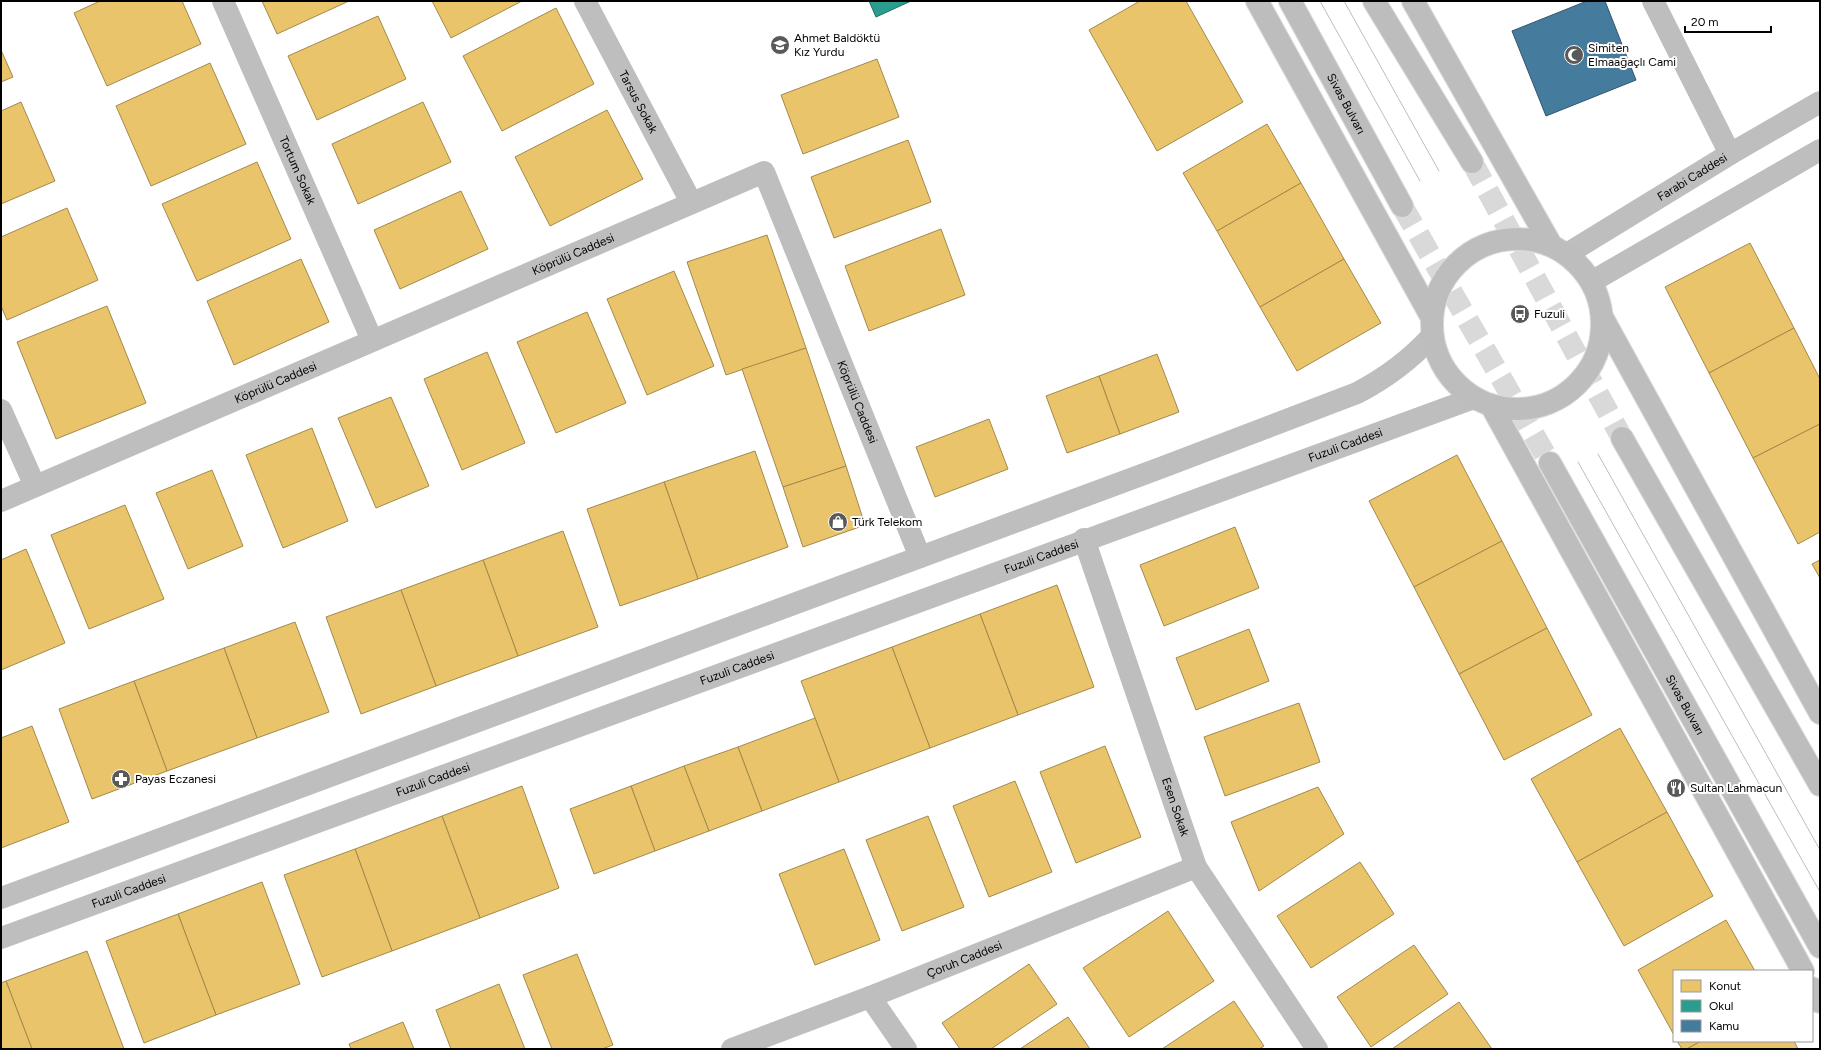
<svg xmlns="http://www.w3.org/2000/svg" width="1821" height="1050" viewBox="0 0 1821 1050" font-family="Figtree,sans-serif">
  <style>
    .homes { fill: #e9c46a; stroke: #a3894a }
    .schools { fill: #2a9d8f; stroke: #1d6e64 }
    .public { fill: #457b9d; stroke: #30566e }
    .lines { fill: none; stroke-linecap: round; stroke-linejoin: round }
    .highway-tunnel { stroke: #d9d9d9; stroke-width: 22; stroke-dasharray: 22 11; stroke-linecap: butt }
    .highway-casing { stroke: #dbdbdb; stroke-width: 24 }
    .minor { stroke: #bebebe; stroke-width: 22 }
    .highway { stroke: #bdbdbd; stroke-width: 22 }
    .tram { stroke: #bdbdbd; stroke-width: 1 }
    .labels { text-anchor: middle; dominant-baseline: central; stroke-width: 4; stroke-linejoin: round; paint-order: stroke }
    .poi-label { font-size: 12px; fill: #000; stroke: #fff; text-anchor: start }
    .street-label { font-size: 12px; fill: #000; stroke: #fff }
  </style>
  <rect width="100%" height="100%" fill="#fff"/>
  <!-- homes -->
  <g class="homes">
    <polygon points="100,1 182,1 201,44 107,86 74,13"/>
    <polygon points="262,1 349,1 277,34"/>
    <polygon points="432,1 522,1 451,38"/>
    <polygon points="1140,1 1186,1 1243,102 1157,151 1089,30"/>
    <polygon points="556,8 594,84 502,131 463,56"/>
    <polygon points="378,16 406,79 317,120 288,56"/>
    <polygon points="1,50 13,77 1,82"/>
    <polygon points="877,59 899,117 803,154 781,95"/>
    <polygon points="210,63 246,144 151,186 116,106"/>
    <polygon points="21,102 55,181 1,204 1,111"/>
    <polygon points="423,102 451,162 358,204 332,144"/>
    <polygon points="607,110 643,179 550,226 515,157"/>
    <polygon points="1267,124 1301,183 1217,231 1183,173"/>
    <polygon points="908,140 931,202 834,238 811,177"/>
    <polygon points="257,162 291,239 197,281 162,204"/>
    <polygon points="1301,183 1344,259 1260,307 1217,231"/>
    <polygon points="461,191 488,249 400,289 374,230"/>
    <polygon points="67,208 98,280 7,320 1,306 1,237"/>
    <polygon points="941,229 965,295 869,331 845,266"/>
    <polygon points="767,235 806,348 726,375 687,262"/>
    <polygon points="1750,243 1794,328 1709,373 1665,287"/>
    <polygon points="301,259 329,322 234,365 207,301"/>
    <polygon points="1344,259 1381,323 1297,371 1260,307"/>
    <polygon points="674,271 714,366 647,395 607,299"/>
    <polygon points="107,306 146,403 56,439 17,342"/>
    <polygon points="587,312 626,403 556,433 517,342"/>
    <polygon points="1794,328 1820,379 1820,424 1753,458 1709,373"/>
    <polygon points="806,348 846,466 783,487 742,369"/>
    <polygon points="487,352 525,443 462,470 424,379"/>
    <polygon points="1157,354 1179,412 1120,434 1099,376"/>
    <polygon points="1099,376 1120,434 1067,453 1046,396"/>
    <polygon points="391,397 429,486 376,508 338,418"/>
    <polygon points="989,419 1008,469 935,497 916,447"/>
    <polygon points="1820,424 1820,532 1798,544 1753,458"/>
    <polygon points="312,428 348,521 283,548 246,455"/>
    <polygon points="755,451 788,547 698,579 664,482"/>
    <polygon points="1457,455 1502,541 1414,587 1369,501"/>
    <polygon points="846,466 865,525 803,547 783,487"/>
    <polygon points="212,470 243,546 188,569 156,493"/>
    <polygon points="664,482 698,579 620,606 587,509"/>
    <polygon points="125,505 164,599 89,629 51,535"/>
    <polygon points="1235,527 1259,588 1164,626 1140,565"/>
    <polygon points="563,531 598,627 518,656 483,560"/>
    <polygon points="1502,541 1547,628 1459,674 1414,587"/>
    <polygon points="26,549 65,643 1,670 1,560"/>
    <polygon points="483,560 518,656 436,686 401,590"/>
    <polygon points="1820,560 1820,578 1812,564"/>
    <polygon points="1057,585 1094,687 1018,715 980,614"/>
    <polygon points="401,590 436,686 361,714 326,617"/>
    <polygon points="980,614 1018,715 930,748 892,647"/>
    <polygon points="295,622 329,712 257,738 224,648"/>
    <polygon points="1547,628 1592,715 1504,760 1459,674"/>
    <polygon points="1249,629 1269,681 1196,710 1176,658"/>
    <polygon points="892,647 930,748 839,782 801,681"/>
    <polygon points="224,648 257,738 167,771 134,681"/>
    <polygon points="134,681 167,771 92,799 59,709"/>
    <polygon points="1299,703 1320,762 1225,796 1204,737"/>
    <polygon points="815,718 839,782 762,811 738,747"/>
    <polygon points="32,726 69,822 1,848 1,738"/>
    <polygon points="1620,728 1667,812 1577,862 1531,779"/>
    <polygon points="1105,746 1141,837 1076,863 1040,772"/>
    <polygon points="738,747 762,811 709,831 684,766"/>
    <polygon points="684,766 709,831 655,851 631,786"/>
    <polygon points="1015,781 1052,872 989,897 953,806"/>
    <polygon points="522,786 559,888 480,918 442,816"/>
    <polygon points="631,786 655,851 594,874 570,809"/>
    <polygon points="1318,787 1344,834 1259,891 1231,822"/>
    <polygon points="1667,812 1713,896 1624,946 1577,862"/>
    <polygon points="442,816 480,918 392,951 355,849"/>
    <polygon points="928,816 964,907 902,931 866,840"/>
    <polygon points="355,849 392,951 322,977 284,875"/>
    <polygon points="844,849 880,940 815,965 779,874"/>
    <polygon points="1360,862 1394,914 1311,968 1277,916"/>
    <polygon points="262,882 300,984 216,1015 178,914"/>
    <polygon points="1168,911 1214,981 1129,1037 1083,968"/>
    <polygon points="178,914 216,1015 144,1043 106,941"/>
    <polygon points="1726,920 1755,971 1674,971 1674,1035 1638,970"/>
    <polygon points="1414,945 1448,994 1371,1047 1337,997"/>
    <polygon points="87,951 124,1049 32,1049 6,981"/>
    <polygon points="577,954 613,1045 602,1049 552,1049 523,975"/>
    <polygon points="1029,964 1057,1004 991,1049 960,1049 942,1023"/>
    <polygon points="6,981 32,1049 1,1049 1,983"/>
    <polygon points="499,984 525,1049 451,1049 436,1010"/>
    <polygon points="1234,1001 1264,1046 1259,1049 1162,1049"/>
    <polygon points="1459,1002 1492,1049 1392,1049"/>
    <polygon points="1068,1017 1090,1049 1020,1049"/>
    <polygon points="403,1022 414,1049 351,1049 349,1044"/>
    <polygon points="1677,1041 1701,1041 1687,1049 1682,1049"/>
    <polygon points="1701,1041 1794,1041 1798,1049 1687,1049"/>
  </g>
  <!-- schools -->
  <polygon class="schools" points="869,1 911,1 876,17"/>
  <!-- public -->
  <polygon class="public" points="1587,1 1605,1 1636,80 1546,116 1512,31"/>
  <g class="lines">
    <!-- highway-tunnel -->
    <g class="highway-tunnel">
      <polyline points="1472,162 1622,438"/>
      <polyline points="1402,206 1550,463"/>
    </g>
    <defs>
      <g id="highway">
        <polyline points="1257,1 1432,318"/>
        <path id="s8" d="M1290 1 1402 206"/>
        <polyline points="1374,1 1472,162"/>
        <polyline points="1413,1 1551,245"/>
        <circle cx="1517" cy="324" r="85"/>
        <polyline points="1602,317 1820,713"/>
        <polyline points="1491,405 1803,971"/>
        <polyline points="1622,438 1820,785"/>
        <path id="s9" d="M1550 463 1820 947"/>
        <polyline points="1812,988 1820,1002"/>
      </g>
    </defs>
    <!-- highway casing -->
    <use href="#highway" class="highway-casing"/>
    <!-- minor -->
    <g class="minor">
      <path id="s1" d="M223 1 372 340"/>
      <path id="s2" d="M585 1 691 202"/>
      <polyline points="1653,1 1730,154"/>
      <path id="s3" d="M1567 254 1730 154 1820 102"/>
      <polyline points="1591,282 1820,150"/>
      <polyline points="1,410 35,486"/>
      <path id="s4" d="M1 501 764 172 920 557"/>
      <path id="s5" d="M1084 539 1196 867 1317 1049"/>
      <path d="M1 898 1163 467 1357 393C1386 378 1410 360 1432 336"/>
      <path id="s6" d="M1 938 1474 398"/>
      <polyline points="870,997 906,1049"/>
      <path id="s7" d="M732 1049 870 997 1196 867"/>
    </g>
    <!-- highway -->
    <use href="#highway" class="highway"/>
    <!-- tram -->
    <g class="tram">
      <polyline points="1320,1 1420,181"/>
      <polyline points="1344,1 1439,171"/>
      <polyline points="1598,454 1820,850"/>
      <polyline points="1578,462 1820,892"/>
    </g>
  </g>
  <!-- icons -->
  <defs>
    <symbol id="school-disc" viewBox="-11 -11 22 22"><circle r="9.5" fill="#595959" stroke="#fff"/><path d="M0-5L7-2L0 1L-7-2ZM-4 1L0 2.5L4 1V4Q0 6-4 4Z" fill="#fff"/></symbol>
    <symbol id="mosque-disc" viewBox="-11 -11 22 22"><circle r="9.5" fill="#595959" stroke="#fff"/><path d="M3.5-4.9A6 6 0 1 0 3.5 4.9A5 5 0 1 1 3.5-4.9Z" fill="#fff"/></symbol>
    <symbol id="bus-disc" viewBox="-11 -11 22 22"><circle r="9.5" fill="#595959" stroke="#fff"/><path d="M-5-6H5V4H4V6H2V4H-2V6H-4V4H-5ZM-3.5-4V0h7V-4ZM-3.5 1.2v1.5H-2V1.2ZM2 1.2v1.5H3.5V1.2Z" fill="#fff"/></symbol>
    <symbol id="shop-disc" viewBox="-11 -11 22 22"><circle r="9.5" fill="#595959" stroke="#fff"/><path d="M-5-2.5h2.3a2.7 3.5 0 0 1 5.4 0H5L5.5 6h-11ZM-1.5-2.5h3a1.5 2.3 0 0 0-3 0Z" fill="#fff"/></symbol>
    <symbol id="pharmacy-disc" viewBox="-11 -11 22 22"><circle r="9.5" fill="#595959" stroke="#fff"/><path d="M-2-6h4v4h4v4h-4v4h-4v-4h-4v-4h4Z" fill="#fff"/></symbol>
    <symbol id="restaurant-disc" viewBox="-11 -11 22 22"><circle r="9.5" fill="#595959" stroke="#fff"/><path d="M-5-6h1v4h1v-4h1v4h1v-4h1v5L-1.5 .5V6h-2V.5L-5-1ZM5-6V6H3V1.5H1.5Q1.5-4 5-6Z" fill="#fff"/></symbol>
  </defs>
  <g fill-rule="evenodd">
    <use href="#school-disc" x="769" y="34" width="22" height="22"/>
    <use href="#mosque-disc" x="1563" y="44" width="22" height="22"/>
    <use href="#bus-disc" x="1509" y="303" width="22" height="22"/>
    <use href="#shop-disc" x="827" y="511" width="22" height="22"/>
    <use href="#pharmacy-disc" x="110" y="768" width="22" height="22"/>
    <use href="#restaurant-disc" x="1665" y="777" width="22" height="22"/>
  </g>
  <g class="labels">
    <!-- poi labels -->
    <g class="poi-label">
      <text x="794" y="38">Ahmet Baldöktü<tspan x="794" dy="14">Kız Yurdu</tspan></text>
      <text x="1588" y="48">Simiten<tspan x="1588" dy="14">Elmaağaçlı Cami</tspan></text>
      <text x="1534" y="314">Fuzuli</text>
      <text x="852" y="522">Türk Telekom</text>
      <text x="135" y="779">Payas Eczanesi</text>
      <text x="1690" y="788">Sultan Lahmacun</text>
    </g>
    <!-- street labels -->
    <g class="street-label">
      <text stroke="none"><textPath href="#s2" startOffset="114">Tarsus Sokak</textPath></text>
      <text stroke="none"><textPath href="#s8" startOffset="117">Sivas Bulvarı</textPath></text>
      <text stroke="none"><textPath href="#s1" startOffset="185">Tortum Sokak</textPath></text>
      <text stroke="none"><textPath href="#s3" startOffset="147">Farabi Caddesi</textPath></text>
      <text stroke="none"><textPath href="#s4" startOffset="623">Köprülü Caddesi</textPath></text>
      <text stroke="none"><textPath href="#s4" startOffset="299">Köprülü Caddesi</textPath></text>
      <text stroke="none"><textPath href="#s4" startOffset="1079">Köprülü Caddesi</textPath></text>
      <text stroke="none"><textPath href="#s6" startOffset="1432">Fuzuli Caddesi</textPath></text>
      <text stroke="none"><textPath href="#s6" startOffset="1108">Fuzuli Caddesi</textPath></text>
      <text stroke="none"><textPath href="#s6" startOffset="784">Fuzuli Caddesi</textPath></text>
      <text stroke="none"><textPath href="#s9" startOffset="277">Sivas Bulvarı</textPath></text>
      <text stroke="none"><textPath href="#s6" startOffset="460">Fuzuli Caddesi</textPath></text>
      <text stroke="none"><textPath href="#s5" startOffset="283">Esen Sokak</textPath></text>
      <text stroke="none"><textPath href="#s6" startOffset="136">Fuzuli Caddesi</textPath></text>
      <text stroke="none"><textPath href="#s7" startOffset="249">Çoruh Caddesi</textPath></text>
    </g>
  </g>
  <!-- border -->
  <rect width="1821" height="1050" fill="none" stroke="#000000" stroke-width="4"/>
  <!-- legend -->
  <rect x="1673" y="970" width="140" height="72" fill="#ffffff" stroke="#999999"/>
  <rect x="1681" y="980" width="20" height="12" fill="#e9c46a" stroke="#999999"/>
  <text x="1709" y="990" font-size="12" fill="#000000">Konut</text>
  <rect x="1681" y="1000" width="20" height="12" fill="#2a9d8f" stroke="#999999"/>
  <text x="1709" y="1010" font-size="12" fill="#000000">Okul</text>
  <rect x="1681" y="1020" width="20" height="12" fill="#457b9d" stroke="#999999"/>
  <text x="1709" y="1030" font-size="12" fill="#000000">Kamu</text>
  <!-- scale -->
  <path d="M1685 26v6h86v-6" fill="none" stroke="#000000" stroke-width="2"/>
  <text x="1691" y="26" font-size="12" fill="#000000" stroke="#ffffff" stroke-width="3" paint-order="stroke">20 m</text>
</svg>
